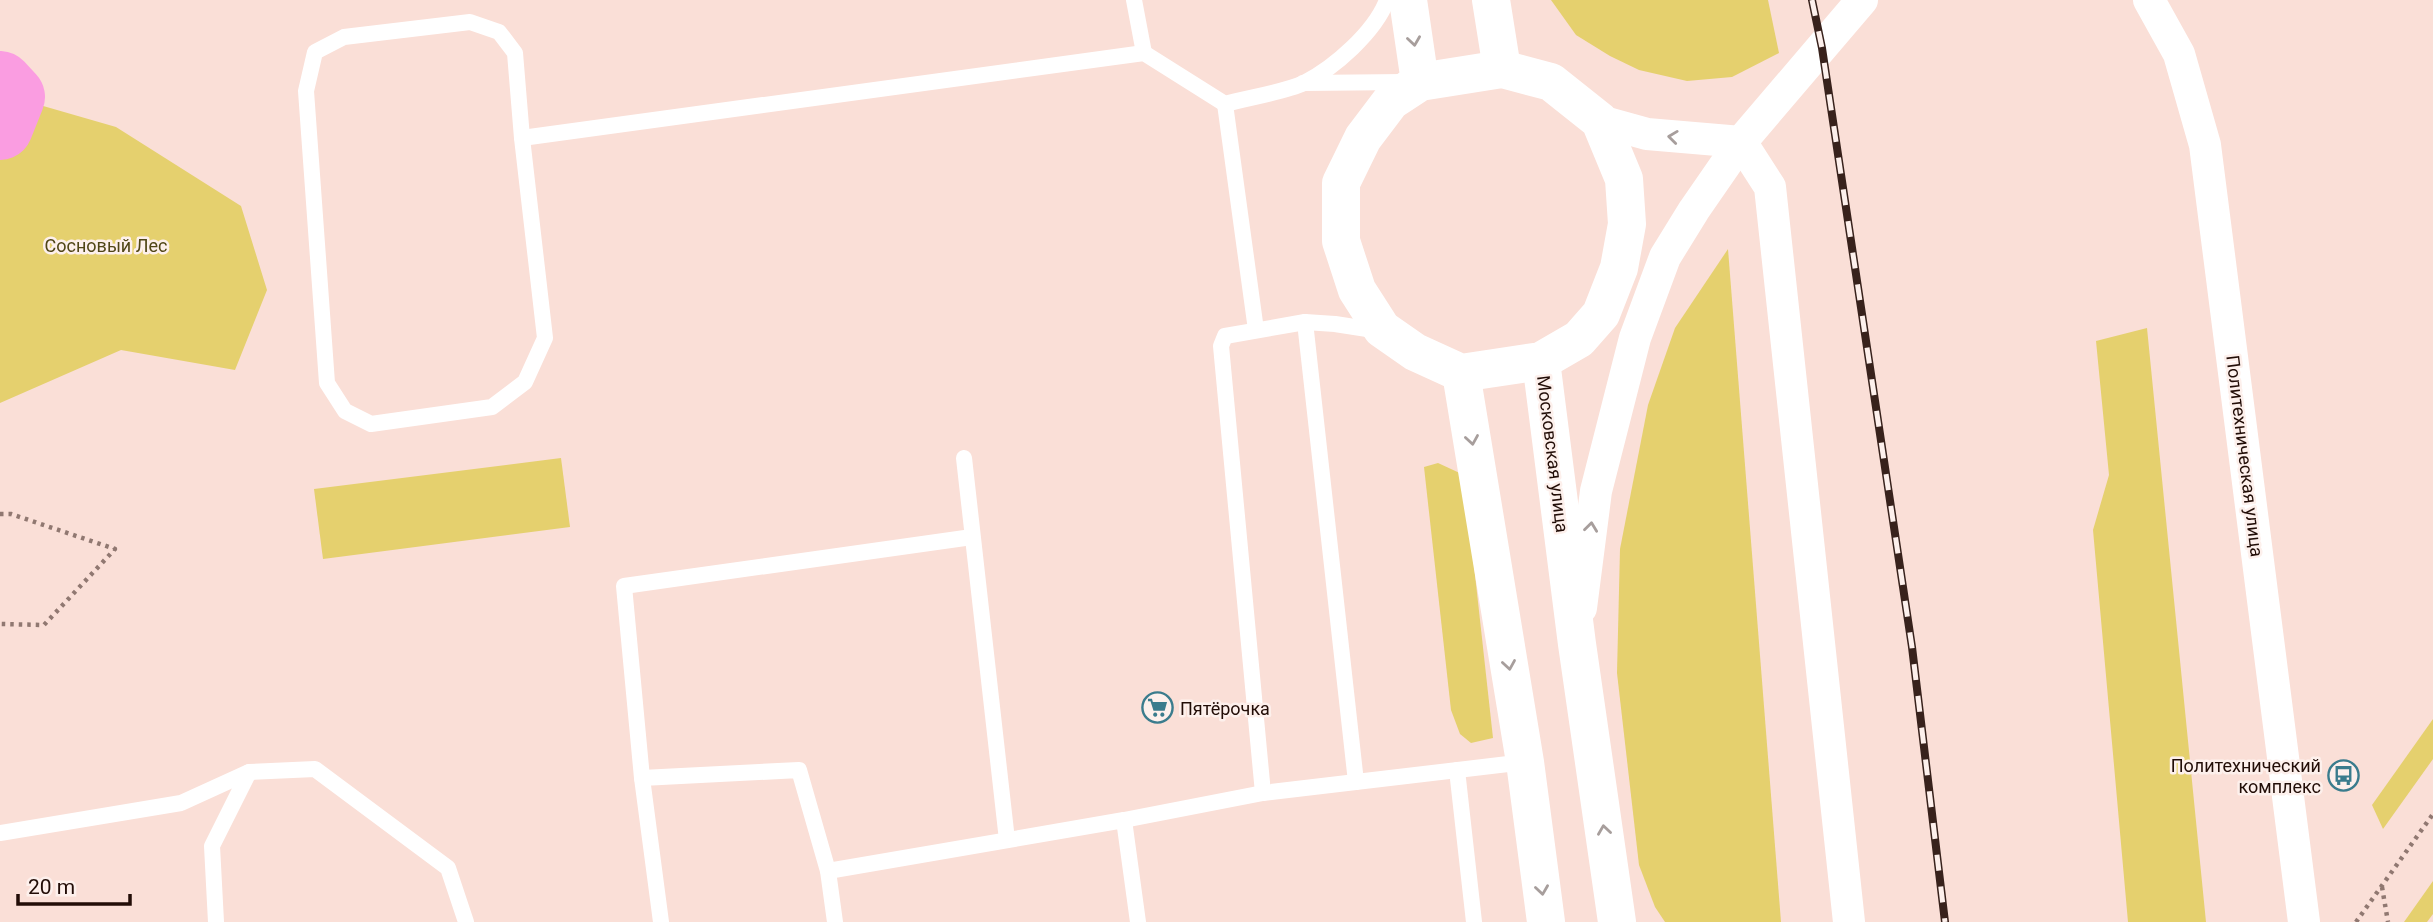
<svg xmlns="http://www.w3.org/2000/svg" width="2433" height="922" viewBox="0 0 2433 922" font-family="Roboto,sans-serif">
  <style>
    .green { fill: #e5d06e }
    .lines { fill: none; stroke-linecap: round; stroke-linejoin: round }
    .river { stroke: #fa9de1; stroke-width: 66 }
    .path { stroke: #907871; stroke-width: 4.5; stroke-dasharray: 3.5 5; stroke-linecap: butt }
    .service { stroke: #fff; stroke-width: 16 }
    .minor { stroke: #fff; stroke-width: 32 }
    .primary { stroke: #fff; stroke-width: 38 }
    .rail-casing { stroke: #38221c; stroke-width: 8 }
    .rail { stroke: #fdf0ec; stroke-width: 5; stroke-dasharray: 16; stroke-linecap: butt }
    .oneway { stroke: #a79e9c }
    .labels { text-anchor: middle; dominant-baseline: central; stroke-width: 5; stroke-linejoin: round; paint-order: stroke }
    .park-label { font-size: 18px; fill: #504616; stroke: #fdf0ec }
    .street-label { font-size: 18px; fill: #220d07; stroke: #fdf0ec }
    .poi-label { font-size: 18px; fill: #220d07; stroke: #fdf0ec; text-anchor: start }
  </style>
  <rect width="100%" height="100%" fill="#fadfd7"/>
  <!-- green -->
  <g class="green">
    <polygon points="1551,0 1768,0 1779,53 1732,77 1687,81 1639,70 1610,56 1576,35"/>
    <polygon points="0,91 12,97 116,127 241,206 267,290 235,370 121,350 0,403"/>
    <polygon points="1728,249 1781,922 1665,922 1655,907 1639,865 1617,673 1620,549 1648,405 1675,328"/>
    <polygon points="2147,328 2206,922 2128,922 2093,530 2109,475 2096,341"/>
    <polygon points="561,458 570,527 323,559 314,489"/>
    <polygon points="1438,463 1464,475 1493,738 1471,743 1460,734 1451,710 1424,467"/>
    <polygon points="2433,719 2433,759 2383,829 2372,805"/>
    <polygon points="2433,881 2433,914 2427,922 2404,922"/>
  </g>
  <g class="lines">
    <!-- river -->
    <polyline class="river" points="0,84 12,97 0,127"/>
    <!-- path -->
    <g class="path">
      <polyline points="0,514 11,514 115,549 44,625 0,624"/>
      <polyline points="2382,887 2388,922"/>
      <polyline points="2356,922 2433,814"/>
    </g>
    <!-- service -->
    <g class="service">
      <polyline points="1134,0 1144,53"/>
      <polygon points="470,22 499,32 515,53 522,138 545,338 525,382 492,407 371,424 345,411 327,383 306,91 315,52 344,37"/>
      <polyline points="1303,83 1406,82"/>
      <polyline points="1225,104 1256,330"/>
      <path d="M522 138 1144 53 1225 104C1246 98 1285 92 1304 83 1334 68 1375 32 1387 0"/>
      <polyline points="1305,322 1356,782"/>
      <polyline points="964,458 1007,840"/>
      <polyline points="1457,770 1474,922"/>
      <polyline points="642,778 799,770 828,871 835,922"/>
      <polyline points="1263,793 1221,346 1225,336 1305,322 1335,324 1380,331"/>
      <polyline points="1124,820 1263,793 1525,762"/>
      <polyline points="0,833 181,803 249,772 315,769 448,868 466,922"/>
      <polyline points="828,871 1124,820 1138,922"/>
      <polyline points="216,922 212,846 249,772"/>
      <polyline points="661,922 642,778 624,586 972,537"/>
    </g>
    <!-- minor -->
    <g class="minor">
      <polyline points="2149,0 2179,54 2205,145 2304,922"/>
      <polyline points="1600,121 1647,134 1741,142"/>
      <polyline points="1741,142 1770,187 1849,922"/>
      <polyline points="1581,608 1596,491 1635,338 1665,257 1694,210 1741,142 1862,0"/>
    </g>
    <!-- primary -->
    <g class="primary">
      <polyline points="1408,0 1420,82"/>
      <polyline points="1491,0 1502,69"/>
      <polygon points="1502,69 1551,82 1600,121 1624,179 1627,224 1619,268 1601,314 1579,339 1541,361 1461,373 1415,352 1382,329 1357,290 1341,241 1341,183 1363,138 1391,101 1420,82"/>
      <polyline points="1541,361 1577,644 1617,922"/>
      <polyline points="1461,373 1525,762 1546,922"/>
    </g>
    <defs>
      <polyline id="rail" points="1812,0 1822,48 1912,647 1945,922"/>
    </defs>
    <!-- rail casing -->
    <use href="#rail" class="rail-casing"/>
    <!-- rail -->
    <use href="#rail" class="rail"/>
  </g>
  <!-- one-way arrows -->
  <defs><path id="oneway-chevron" d="M-2-3.5L2.5 0L-2 3.5" fill="none" stroke-width="1.6" stroke-linecap="round" stroke-linejoin="round" transform="scale(1.75)"/></defs>
  <g class="oneway">
    <use href="#oneway-chevron" transform="translate(1414 41) rotate(82)"/>
    <use href="#oneway-chevron" transform="translate(1673 137) rotate(-173)"/>
    <use href="#oneway-chevron" transform="translate(1472 440) rotate(81)"/>
    <use href="#oneway-chevron" transform="translate(1591 527) rotate(-83)"/>
    <use href="#oneway-chevron" transform="translate(1509 665) rotate(81)"/>
    <use href="#oneway-chevron" transform="translate(1604 830) rotate(-98)"/>
    <use href="#oneway-chevron" transform="translate(1542 890) rotate(82)"/>
  </g>
  <!-- icons -->
  <defs>
    <symbol id="supermarket-ring" viewBox="-11 -11 22 22"><circle r="9.5" fill="#fdf0ec" stroke="#3a7c8d" stroke-width="1.5"/><path d="M-6-5.5h2.5l.6 2H6L4.5 2H-2.5L-4.4-4H-6ZM-1.5 3.2a1.3 1.3 0 1 0 .1 0ZM3 3.2a1.3 1.3 0 1 0 .1 0Z" fill="#3a7c8d"/></symbol>
    <symbol id="bus-ring" viewBox="-11 -11 22 22"><circle r="9.5" fill="#fdf0ec" stroke="#3a7c8d" stroke-width="1.5"/><path d="M-5-6H5V4H4V6H2V4H-2V6H-4V4H-5ZM-3.5-4V0h7V-4ZM-3.5 1.2v1.5H-2V1.2ZM2 1.2v1.5H3.5V1.2Z" fill="#3a7c8d"/></symbol>
  </defs>
  <g fill-rule="evenodd">
    <use href="#supermarket-ring" x="1140" y="690" width="35" height="35"/>
    <use href="#bus-ring" x="2326" y="758" width="35" height="35"/>
  </g>
  <g class="labels">
    <!-- park labels -->
    <g class="park-label">
      <text x="106" y="245">Сосновый Лес</text>
    </g>
    <!-- street labels -->
    <g class="street-label">
      <text transform="translate(1553 454) rotate(83)">Московская улица</text>
      <text transform="translate(2245 456) rotate(83)">Политехническая улица</text>
    </g>
    <!-- poi labels -->
    <g class="poi-label">
      <text x="1180" y="708">Пятёрочка</text>
      <text x="2321" y="765" text-anchor="end">Политехнический<tspan x="2321" dy="21">комплекс</tspan></text>
    </g>
  </g>
  <!-- scale -->
  <path d="M18 894v10h112v-10" fill="none" stroke="#220d07" stroke-width="3.5"/>
  <text x="28" y="894" font-size="21" fill="#220d07" stroke="#fdf0ec" stroke-width="5" paint-order="stroke">20 m</text>
</svg>
